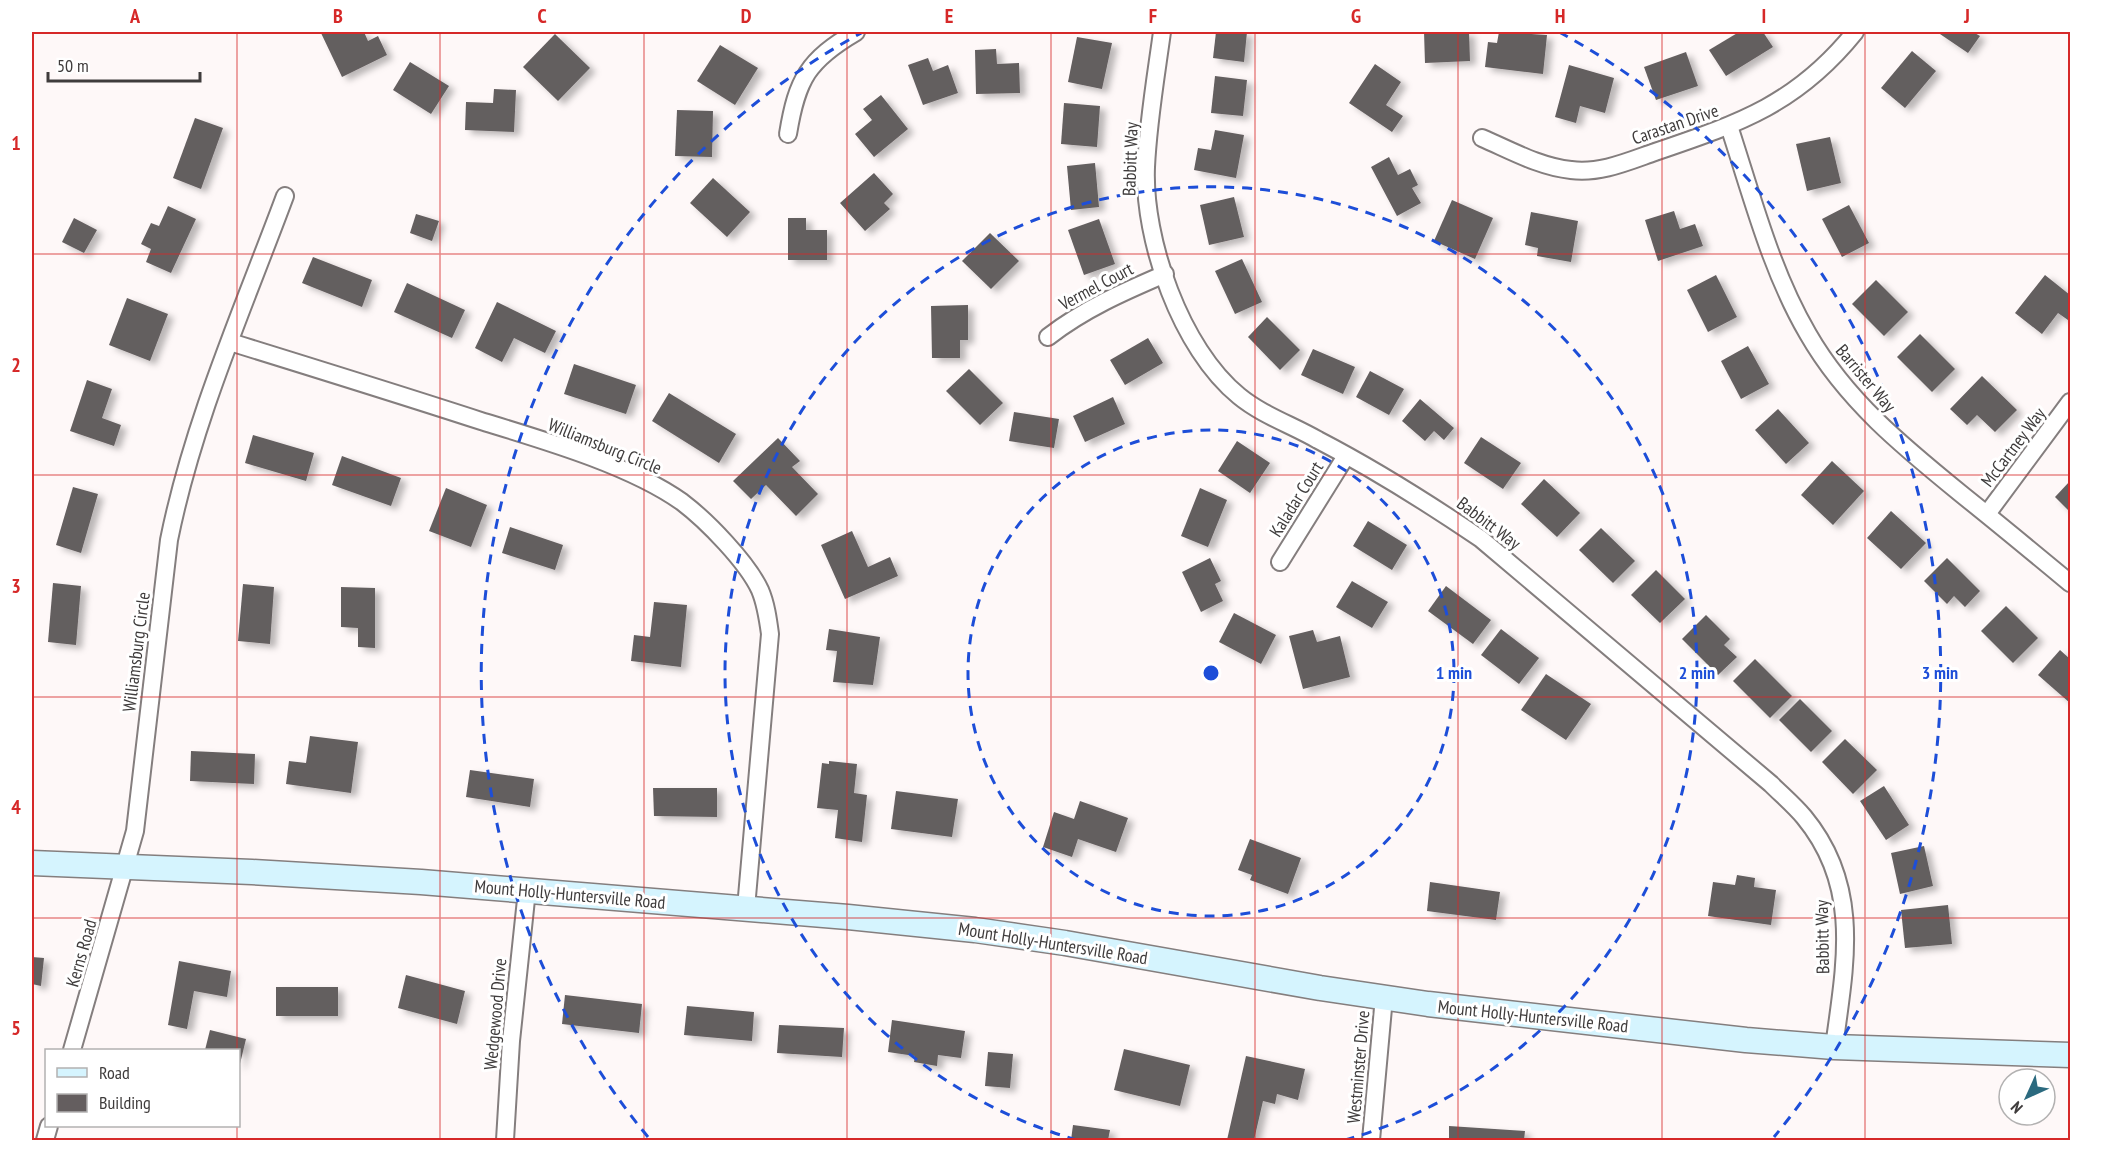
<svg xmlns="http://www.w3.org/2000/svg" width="2102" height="1172" viewBox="0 0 2102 1172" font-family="'PT Sans Narrow',sans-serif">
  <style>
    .building { fill: #645e5f; filter: url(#shadow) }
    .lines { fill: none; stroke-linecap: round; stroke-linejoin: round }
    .minor-casing { stroke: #847e7e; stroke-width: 20 }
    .secondary-casing { stroke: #847e7e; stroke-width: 27 }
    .minor { stroke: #fff; stroke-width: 16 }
    .secondary { stroke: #d5f4fe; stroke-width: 24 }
    .grid { fill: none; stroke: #d62828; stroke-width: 1.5; stroke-opacity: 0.55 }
    .ring { fill: none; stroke: #1d4ed8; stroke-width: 3; stroke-dasharray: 10 8 }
    .labels { text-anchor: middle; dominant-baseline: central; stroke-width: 6; stroke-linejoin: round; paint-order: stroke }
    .street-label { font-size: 18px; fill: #3f3c3c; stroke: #fff }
    .centre { fill: #1d4ed8; stroke: #fff; stroke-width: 3 }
    .ring-label { font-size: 18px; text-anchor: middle; font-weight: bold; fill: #1d4ed8; stroke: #fff; stroke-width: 6; stroke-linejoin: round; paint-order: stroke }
    .neatline { fill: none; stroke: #d62828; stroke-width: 2 }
    .grid-label { font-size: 20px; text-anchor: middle; font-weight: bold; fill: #d62828 }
  </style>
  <defs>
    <filter id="shadow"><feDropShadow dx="6" dy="4" stdDeviation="3" flood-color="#0004"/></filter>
  </defs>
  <rect width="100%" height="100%" fill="#fef8f8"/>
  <!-- building -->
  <g class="building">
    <polygon points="324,32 364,32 368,41 378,36 387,55 342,77 321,33"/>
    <polygon points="1216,32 1247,32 1244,62 1213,58"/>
    <polygon points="1424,32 1469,32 1470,61 1425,63"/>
    <polygon points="1499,32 1547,35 1543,74 1485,67 1488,42 1497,43"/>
    <polygon points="1739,32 1763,32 1773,47 1726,76 1709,50"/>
    <polygon points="1937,32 1973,32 1980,36 1968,53"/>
    <polygon points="555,34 590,68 558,101 523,67"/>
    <polygon points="1077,37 1112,43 1102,89 1068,82"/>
    <polygon points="720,45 758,68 735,105 697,81"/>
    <polygon points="996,49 997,64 1019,63 1020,93 976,94 975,50"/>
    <polygon points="1912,51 1936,71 1905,108 1881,88"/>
    <polygon points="1686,52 1698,86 1656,100 1644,67"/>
    <polygon points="928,58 933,71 948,65 958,93 923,105 908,65"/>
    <polygon points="410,62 449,86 431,114 393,90"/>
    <polygon points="1375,64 1401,82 1386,105 1403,116 1392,132 1349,103"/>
    <polygon points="1569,65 1614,78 1605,113 1580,106 1576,123 1555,117"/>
    <polygon points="1215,76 1247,80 1243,116 1211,113"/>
    <polygon points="494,89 516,90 514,132 465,130 466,102 493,103"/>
    <polygon points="881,95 908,129 874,157 855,134 872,120 863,109"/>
    <polygon points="1064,103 1100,106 1097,147 1061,144"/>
    <polygon points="677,110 713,111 712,157 675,156"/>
    <polygon points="195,118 223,128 201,189 173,178"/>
    <polygon points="1215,130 1244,135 1236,178 1194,170 1198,148 1211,150"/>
    <polygon points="1830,137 1841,183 1807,191 1796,144"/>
    <polygon points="1389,157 1398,175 1410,169 1418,185 1412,188 1421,203 1397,216 1371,167"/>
    <polygon points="1095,163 1099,207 1071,210 1067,166"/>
    <polygon points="874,173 893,194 884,203 890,209 865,231 840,203"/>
    <polygon points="713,178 750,212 727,237 690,203"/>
    <polygon points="1234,197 1244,237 1209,245 1200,205"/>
    <polygon points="1452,200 1493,218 1475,259 1434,241"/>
    <polygon points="1849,205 1869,243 1842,257 1822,219"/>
    <polygon points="168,206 196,219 171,273 146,262 151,249 141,244 151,223 159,226"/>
    <polygon points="1674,211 1680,229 1695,224 1703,246 1658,261 1645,220"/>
    <polygon points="1531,212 1578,221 1571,262 1537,256 1538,248 1525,245"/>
    <polygon points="416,214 439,221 432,241 410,233"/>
    <polygon points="74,218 97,230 84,253 62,242"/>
    <polygon points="788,218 806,218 806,230 827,230 827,260 788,260"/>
    <polygon points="1099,219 1115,264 1084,275 1068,230"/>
    <polygon points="990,233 1019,261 991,289 962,261"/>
    <polygon points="313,257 372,280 362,307 302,283"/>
    <polygon points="1242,259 1262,302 1235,314 1215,271"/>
    <polygon points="1716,275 1737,317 1708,332 1687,290"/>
    <polygon points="2045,275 2070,295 2070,316 2068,320 2058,313 2042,334 2015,313"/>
    <polygon points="1876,280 1908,312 1884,336 1852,304"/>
    <polygon points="407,283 465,310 452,338 394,312"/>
    <polygon points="127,298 168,314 150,361 109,345"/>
    <polygon points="497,302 556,331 545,353 514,338 502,362 475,348"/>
    <polygon points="968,305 968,340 960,340 960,358 932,358 931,306"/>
    <polygon points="1267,317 1300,350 1280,370 1248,337"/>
    <polygon points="1920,334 1955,369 1932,392 1897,357"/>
    <polygon points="1148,338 1163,363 1125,385 1110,360"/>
    <polygon points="1748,346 1769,384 1741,399 1721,361"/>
    <polygon points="1313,349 1355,367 1343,394 1301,375"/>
    <polygon points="574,364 636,385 626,414 564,394"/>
    <polygon points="969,369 1003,403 980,425 946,391"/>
    <polygon points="1370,371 1404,389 1389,415 1356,397"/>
    <polygon points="1982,376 2017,410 1995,432 1977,415 1967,425 1950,409"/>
    <polygon points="87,380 112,389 102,418 121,425 114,446 70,431"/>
    <polygon points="669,393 736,434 719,463 652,421"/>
    <polygon points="1113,397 1125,424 1085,442 1073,416"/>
    <polygon points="1420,399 1454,428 1444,440 1434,431 1425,441 1402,421"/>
    <polygon points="1778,409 1809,443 1786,464 1755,430"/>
    <polygon points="1014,412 1059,419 1054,448 1009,441"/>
    <polygon points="253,435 314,453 306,481 245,463"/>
    <polygon points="1481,437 1521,463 1503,489 1464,463"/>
    <polygon points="778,438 800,461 792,467 818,494 796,516 766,485 751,499 733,481"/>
    <polygon points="1237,441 1270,463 1250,493 1218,471"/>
    <polygon points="342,456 401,478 391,506 332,485"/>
    <polygon points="1832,461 1864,491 1833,525 1801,495"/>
    <polygon points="1544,479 1580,513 1557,537 1521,504"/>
    <polygon points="2070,481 2070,512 2055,497"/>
    <polygon points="73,487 98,494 81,553 56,545"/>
    <polygon points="446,488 487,505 471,547 429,531"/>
    <polygon points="1200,488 1227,500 1208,547 1181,536"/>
    <polygon points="1891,511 1926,543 1901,569 1867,538"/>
    <polygon points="1368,521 1407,545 1392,570 1353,546"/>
    <polygon points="510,527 563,545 555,570 502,553"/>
    <polygon points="1601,528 1635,561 1613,583 1579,550"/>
    <polygon points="852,531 868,567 890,557 898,576 845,599 821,545"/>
    <polygon points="1210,558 1221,581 1215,584 1223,601 1201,612 1182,572"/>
    <polygon points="1947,558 1980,591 1965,607 1954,596 1947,604 1924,581"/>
    <polygon points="1656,570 1685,599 1660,623 1631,595"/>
    <polygon points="1352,581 1388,602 1372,628 1336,607"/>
    <polygon points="53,583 81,586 76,645 48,642"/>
    <polygon points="243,584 274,587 270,644 238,641"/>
    <polygon points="1446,586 1491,620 1473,644 1428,611"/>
    <polygon points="341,587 375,588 375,648 358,647 358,628 341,627"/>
    <polygon points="654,602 687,605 681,667 631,661 634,635 650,637"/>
    <polygon points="2006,606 2038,638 2013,663 1981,631"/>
    <polygon points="1234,613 1276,635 1261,664 1219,642"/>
    <polygon points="1706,615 1730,639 1724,645 1737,657 1718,675 1682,639"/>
    <polygon points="829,629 880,637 873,685 833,682 837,651 826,650"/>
    <polygon points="1501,629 1539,658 1519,684 1481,655"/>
    <polygon points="1313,630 1317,642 1340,636 1350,677 1303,689 1289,636"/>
    <polygon points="2060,650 2070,659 2070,703 2038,675"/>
    <polygon points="1755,659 1792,696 1770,718 1733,681"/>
    <polygon points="1546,674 1591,704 1566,740 1521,710"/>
    <polygon points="1800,699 1832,731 1811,752 1779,720"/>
    <polygon points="310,736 358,742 351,793 286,784 289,761 306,763"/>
    <polygon points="1845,739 1877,770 1853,794 1822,762"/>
    <polygon points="191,751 255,754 254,784 190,781"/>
    <polygon points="829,761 857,764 854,793 867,795 862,842 835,838 838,810 817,808 822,763 829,764"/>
    <polygon points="470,770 534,779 530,807 466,797"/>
    <polygon points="1884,786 1909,825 1886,840 1860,801"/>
    <polygon points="653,788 717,788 717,817 654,816"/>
    <polygon points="896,791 958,799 952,837 891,829"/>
    <polygon points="1080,801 1128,818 1116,852 1078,839 1072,857 1043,847 1054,812 1074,819"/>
    <polygon points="1250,839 1301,858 1288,894 1250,880 1252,875 1238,870"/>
    <polygon points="1924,846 1933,886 1900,894 1891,853"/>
    <polygon points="1737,875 1755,878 1754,887 1776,890 1771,925 1708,916 1713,882 1735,885"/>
    <polygon points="1430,882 1500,892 1496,920 1427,911"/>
    <polygon points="1948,905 1952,944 1905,948 1901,910"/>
    <polygon points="32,957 44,958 41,986 32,984"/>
    <polygon points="179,961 231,971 227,997 194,991 187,1029 168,1025"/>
    <polygon points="406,975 465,991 457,1024 398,1008"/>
    <rect x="276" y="987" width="62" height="29"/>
    <polygon points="565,995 642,1004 639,1033 562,1024"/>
    <polygon points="687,1006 754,1012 752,1041 684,1035"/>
    <polygon points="892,1020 965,1031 961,1058 938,1055 937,1066 914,1062 915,1056 888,1052"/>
    <polygon points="779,1025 844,1028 842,1057 777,1053"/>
    <polygon points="210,1030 246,1039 239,1068 238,1050 205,1050"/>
    <polygon points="1124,1049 1190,1065 1180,1106 1114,1090"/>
    <polygon points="988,1052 1013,1054 1010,1088 985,1086"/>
    <polygon points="1246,1056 1305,1069 1298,1100 1277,1094 1275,1104 1263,1101 1254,1140 1227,1140"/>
    <polygon points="1073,1125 1110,1130 1108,1140 1071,1140"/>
    <polygon points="1449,1126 1525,1131 1524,1140 1449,1140"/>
  </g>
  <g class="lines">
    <defs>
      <g id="minor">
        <path d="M1162 32C1156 76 1148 122 1146 167 1143 240 1181 349 1239 396 1262 415 1292 425 1318 440 1374 469 1428 503 1481 539L1771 784C1782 795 1794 805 1804 817 1862 887 1845 965 1834 1047"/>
        <path d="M1729 126C1752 196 1771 271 1808 334 1847 402 1906 449 1965 497 2000 525 2035 554 2070 583"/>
        <path d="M788 134C797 79 808 60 856 32"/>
        <path d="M1482 138C1510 150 1540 167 1571 170 1600 174 1629 161 1655 152 1740 123 1797 104 1855 32"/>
        <path d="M1048 337C1084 309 1123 292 1165 274"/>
        <path d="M230 342C314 368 398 394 481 421 543 440 630 465 682 502 707 521 747 562 760 590 766 604 768 619 770 634L746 908"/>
        <polyline points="1987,514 2070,402"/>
        <polyline points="1280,562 1346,456"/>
        <path d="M72 1050 135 831 169 540C193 421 243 309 285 196"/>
        <polyline points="45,1140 49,1126"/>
        <polyline points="505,1140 511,1041 527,890"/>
        <polyline points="1371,1140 1384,997"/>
      </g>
      <polyline id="secondary" points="32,863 252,872 421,882 848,917 975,930 1065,943 1320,988 1428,1004 1746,1040 1834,1047 2070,1055"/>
    </defs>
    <!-- minor casing -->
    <use href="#minor" class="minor-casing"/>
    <!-- secondary casing -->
    <use href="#secondary" class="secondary-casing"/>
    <!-- minor -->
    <use href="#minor" class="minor"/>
    <!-- secondary -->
    <use href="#secondary" class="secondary"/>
  </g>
  <!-- grid -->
  <path class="grid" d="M237 32V1050M440 32V1140M644 32V1140M847 32V1140M1051 32V1140M1255 32V1140M1458 32V1140M1662 32V1140M1865 32V1140M32 254H2070M32 475H2070M32 697H2070M32 918H2070M237 1126V1140"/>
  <!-- distance rings -->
  <g class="ring">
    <circle cx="1211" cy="673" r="243"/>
    <path d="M1077 1140A486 486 0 1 1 1345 1140"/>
    <path d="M648 1137A729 729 0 0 1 863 32M1559 32A729 729 0 0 1 1774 1137"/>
  </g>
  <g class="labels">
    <!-- street labels -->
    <g class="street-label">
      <text transform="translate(1675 124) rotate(-19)">Carastan Drive</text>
      <text transform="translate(1130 159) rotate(-88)">Babbitt Way</text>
      <text transform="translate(1096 286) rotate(-28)">Vermel Court</text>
      <text transform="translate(1866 378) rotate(50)">Barrister Way</text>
      <text transform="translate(605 446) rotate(22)">Williamsburg Circle</text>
      <text transform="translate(2013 447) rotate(-53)">McCartney Way</text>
      <text transform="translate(1296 499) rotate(-58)">Kaladar Court</text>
      <text transform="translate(1489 523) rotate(37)">Babbitt Way</text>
      <text transform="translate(136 652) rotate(-83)">Williamsburg Circle</text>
      <text transform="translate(570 894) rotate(5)">Mount Holly-Huntersville Road</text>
      <text transform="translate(1822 937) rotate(-91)">Babbitt Way</text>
      <text transform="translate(1053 943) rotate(9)">Mount Holly-Huntersville Road</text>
      <text transform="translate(81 953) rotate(-74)">Kerns Road</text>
      <text transform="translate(495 1014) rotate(-85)">Wedgewood Drive</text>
      <text transform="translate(1533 1016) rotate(6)">Mount Holly-Huntersville Road</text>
      <text transform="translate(1358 1067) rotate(-85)">Westminster Drive</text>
    </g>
  </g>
  <circle cx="1211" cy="673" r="9" class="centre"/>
  <g class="ring-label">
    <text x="1454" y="679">1 min</text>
    <text x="1697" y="679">2 min</text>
    <text x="1940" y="679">3 min</text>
  </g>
  <!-- border -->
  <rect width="2102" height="1172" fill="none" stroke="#ffffff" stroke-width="66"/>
  <!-- legend -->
  <rect x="45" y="1049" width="195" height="78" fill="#ffffff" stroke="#b2b1b1" stroke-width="1.5"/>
  <rect x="57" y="1068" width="30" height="9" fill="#d5f4fe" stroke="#b2b1b1" stroke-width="1.5"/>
  <text x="99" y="1079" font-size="18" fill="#3f3c3c">Road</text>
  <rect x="57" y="1094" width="30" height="18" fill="#645e5f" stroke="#b2b1b1" stroke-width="1.5"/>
  <text x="99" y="1109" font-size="18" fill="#3f3c3c">Building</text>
  <!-- north arrow -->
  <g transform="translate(2027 1097) rotate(225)"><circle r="28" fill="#ffffff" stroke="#b2b1b1" stroke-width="1.5"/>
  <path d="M0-4.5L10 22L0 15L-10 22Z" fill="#2b6a7f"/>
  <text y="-9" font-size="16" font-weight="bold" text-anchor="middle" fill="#3f3c3c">N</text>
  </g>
  <!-- scale -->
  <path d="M48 72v9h152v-9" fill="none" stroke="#3f3c3c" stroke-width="3"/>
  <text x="57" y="72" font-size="18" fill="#3f3c3c" stroke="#ffffff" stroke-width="4.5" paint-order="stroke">50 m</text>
  <rect x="33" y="33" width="2036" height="1106" class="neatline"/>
  <g class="grid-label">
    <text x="135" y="23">A</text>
    <text x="338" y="23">B</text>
    <text x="542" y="23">C</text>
    <text x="746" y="23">D</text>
    <text x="949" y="23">E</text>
    <text x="1153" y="23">F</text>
    <text x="1356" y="23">G</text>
    <text x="1560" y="23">H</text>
    <text x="1764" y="23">I</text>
    <text x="1967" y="23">J</text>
    <text x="16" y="150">1</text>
    <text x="16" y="372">2</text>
    <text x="16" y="593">3</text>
    <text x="16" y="814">4</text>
    <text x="16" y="1035">5</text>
  </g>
</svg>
